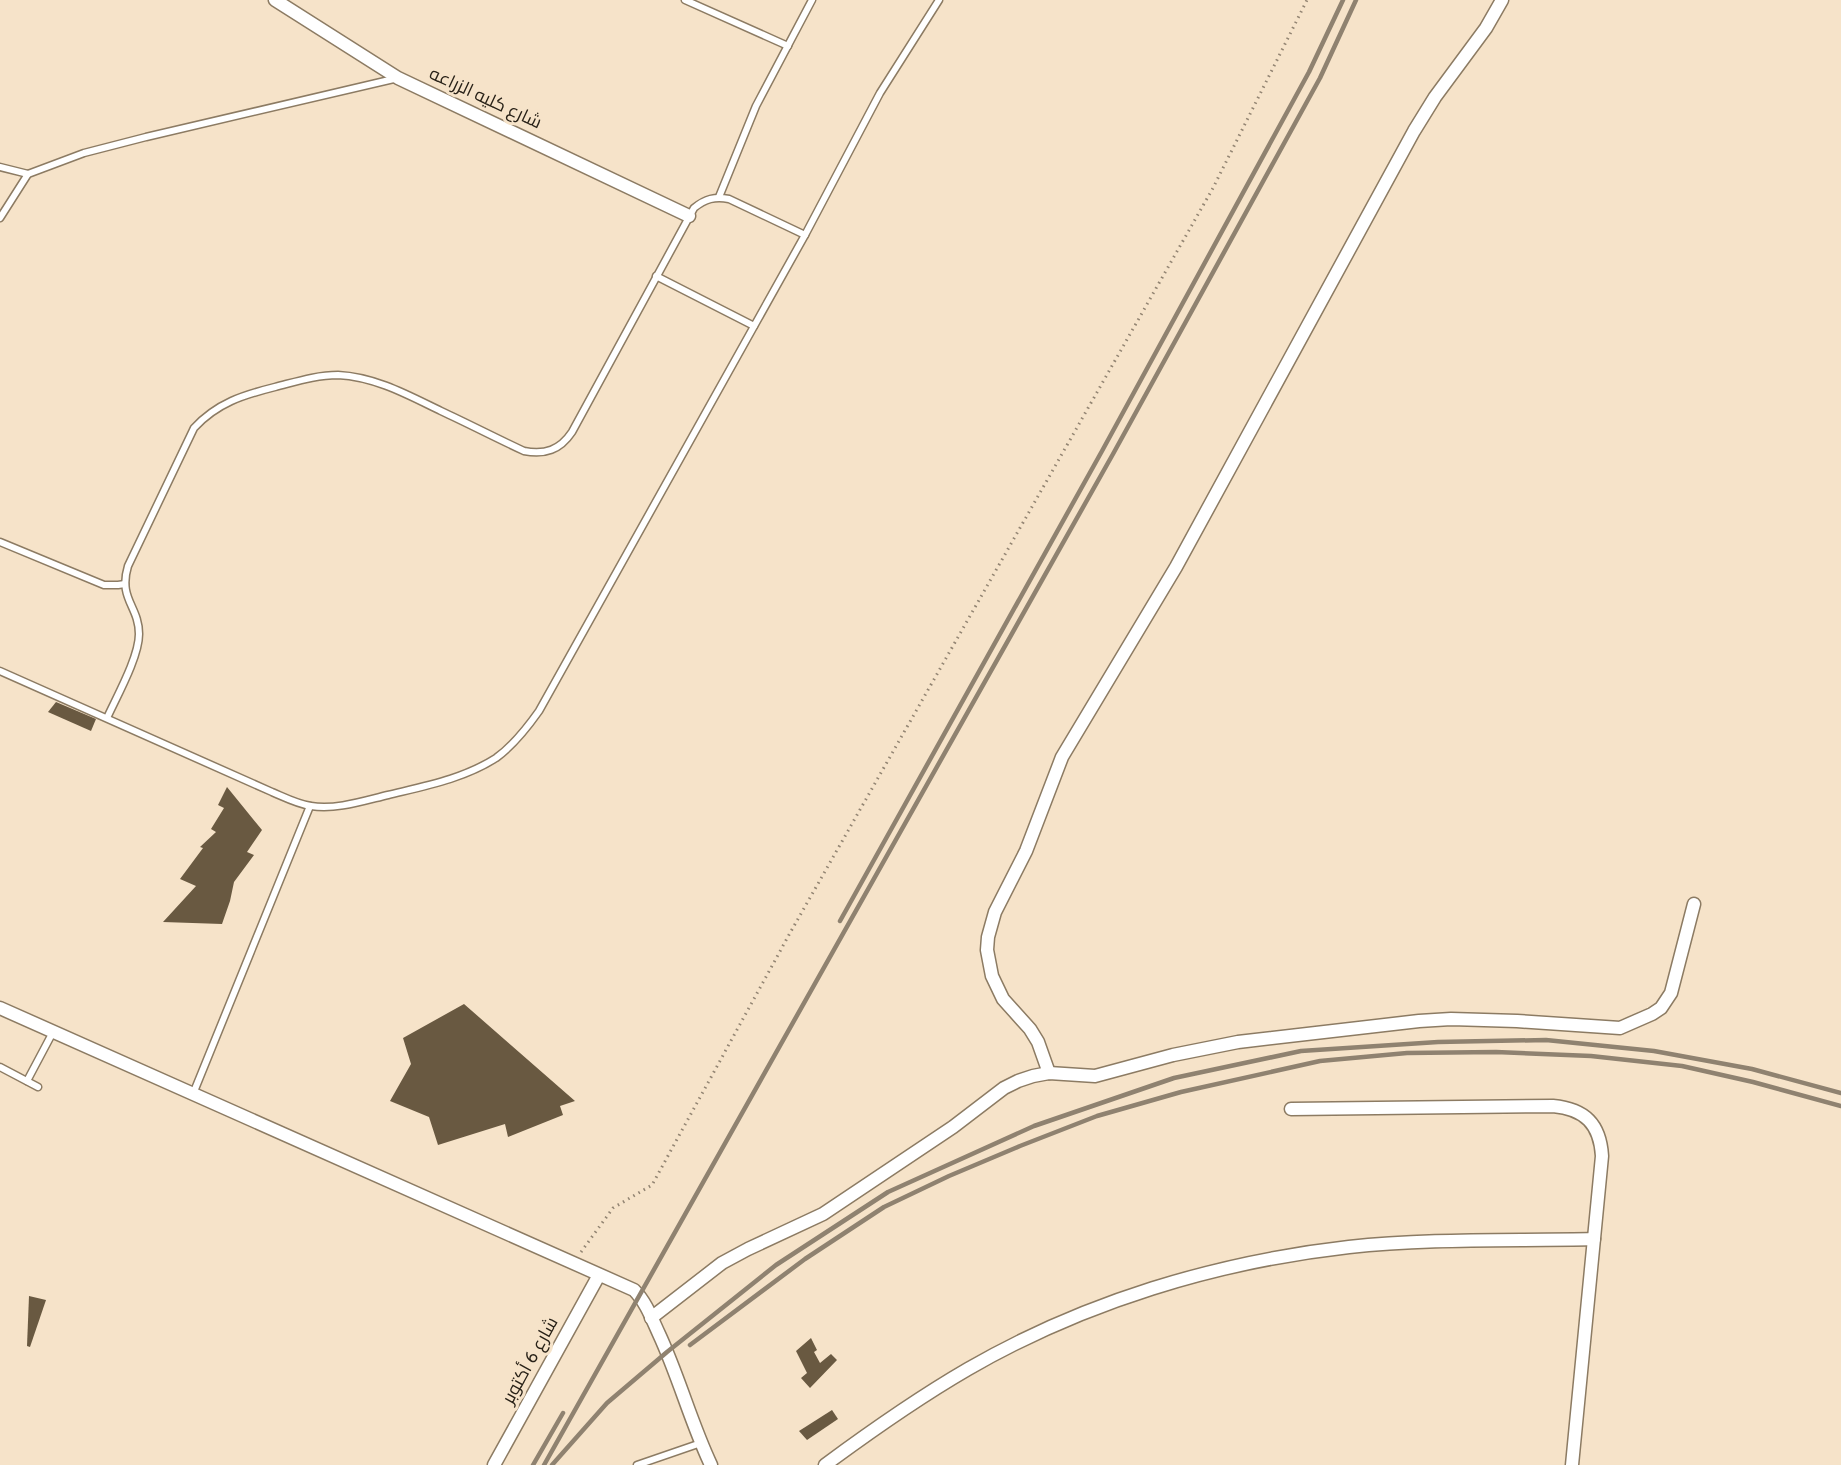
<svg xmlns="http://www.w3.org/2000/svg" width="1841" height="1465" viewBox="0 0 1841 1465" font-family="Overpass,Cairo,sans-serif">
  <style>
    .building { fill: #695941 }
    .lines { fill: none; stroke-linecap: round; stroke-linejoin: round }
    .lane-casing { stroke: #8c7b63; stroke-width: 9 }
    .street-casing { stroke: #8c7b63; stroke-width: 15 }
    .path { stroke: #928472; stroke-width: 3; stroke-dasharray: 1.5 4.5; stroke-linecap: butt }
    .lane { stroke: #fff; stroke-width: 6 }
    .street { stroke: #fff; stroke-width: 12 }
    .rail { stroke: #8f8270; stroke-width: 4.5 }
    .labels { text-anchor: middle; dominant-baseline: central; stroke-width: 6; stroke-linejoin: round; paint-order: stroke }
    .street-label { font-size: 18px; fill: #282117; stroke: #f6e3c9 }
  </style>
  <rect width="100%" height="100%" fill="#f6e3c9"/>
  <!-- building -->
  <g class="building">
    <polygon points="56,702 96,719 91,731 48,712"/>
    <polygon points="227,787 262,830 247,852 254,855 234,882 230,901 222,924 163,922 196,886 180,879 203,848 200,847 216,832 211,829 224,808 218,805"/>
    <polygon points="464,1004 575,1101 560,1106 563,1115 508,1137 505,1124 438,1145 429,1117 390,1101 411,1064 403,1038"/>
    <polygon points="29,1296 46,1300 30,1347 27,1346"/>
    <polygon points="811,1338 817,1350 814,1352 820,1363 831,1354 837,1360 810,1388 801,1378 807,1373 796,1351"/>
    <polygon points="832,1410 838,1419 807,1440 799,1431"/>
  </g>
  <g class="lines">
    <defs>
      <g id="lane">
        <polyline points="685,0 788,46"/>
        <polyline points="0,167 28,174"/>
        <polyline points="719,197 756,106 812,0"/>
        <polyline points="0,218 28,174 84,153 146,137 398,78"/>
        <polyline points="656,276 754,326"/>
        <polyline points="0,542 104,585 118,585 125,584"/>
        <path d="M0 671 272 792C284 797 297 804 311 806 336 810 363 801 388 795 425 786 463 779 496 758 514 745 527 728 539 711L805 235 880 93 939 0"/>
        <path d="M107 718C117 696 139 657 139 634 139 606 118 599 128 566L194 428C217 403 243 395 275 387 295 382 316 375 338 375 376 377 408 395 441 411 469 424 496 438 524 451 545 455 560 450 572 432L694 208C705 199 715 196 729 199L805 235"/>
        <polyline points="0,1067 38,1087"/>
        <polyline points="27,1081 53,1032"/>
        <polyline points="193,1094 310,806"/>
        <polyline points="637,1465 701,1443"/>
      </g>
      <g id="street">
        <polyline points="275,0 398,78 689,216"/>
        <path d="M0 1008 634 1290C646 1302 652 1319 659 1334 679 1377 691 1423 711 1465"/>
        <polyline points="1049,1073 1038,1042 1030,1029 1003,999 992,976 987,950 988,937 995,912 1026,851 1062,757 1176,567 1414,131 1435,97 1486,28 1502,0"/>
        <path d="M1291 1109 1553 1106C1585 1109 1600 1124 1602 1156L1572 1465"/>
        <polyline points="651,1318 722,1263 748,1249 823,1214 953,1127 1004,1088 1018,1081 1033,1076 1049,1073 1095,1076 1173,1055 1238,1042 1419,1021 1451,1019 1517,1021 1620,1028 1652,1014 1661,1008 1671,993 1694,904"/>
        <polyline points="494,1465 599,1275"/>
        <path d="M825 1465C871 1431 918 1398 968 1369 1084 1302 1216 1262 1349 1247 1429 1238 1514 1241 1594 1239"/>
      </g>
    </defs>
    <!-- lane casing -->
    <use href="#lane" class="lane-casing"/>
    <!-- street casing -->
    <use href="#street" class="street-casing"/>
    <!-- path -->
    <polyline class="path" points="581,1252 613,1208 652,1185 790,933 1213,188 1307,0"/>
    <!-- lane -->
    <use href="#lane" class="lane"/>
    <!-- street -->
    <use href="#street" class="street"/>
    <!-- rail -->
    <g class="rail">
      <polyline points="840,921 1102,451 1309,72 1343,0"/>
      <polyline points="690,1345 805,1259 884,1207 949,1176 1020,1146 1097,1116 1181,1092 1320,1061 1407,1053 1496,1052 1591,1056 1682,1066 1753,1082 1841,1106"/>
      <polyline points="533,1465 563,1413"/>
      <polyline points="544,1465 1113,454 1320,78 1356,0"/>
      <polyline points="552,1465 607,1403 667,1352 776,1265 888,1192 1034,1126 1174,1078 1301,1051 1438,1042 1546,1040 1654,1051 1752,1069 1841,1093"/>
    </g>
  </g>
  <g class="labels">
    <!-- street labels -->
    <g class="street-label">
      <text transform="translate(485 99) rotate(25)">شارع كليه الزراعه</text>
      <text transform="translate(531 1361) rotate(-61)">شارع 6 أكتوبر</text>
    </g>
  </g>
</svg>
